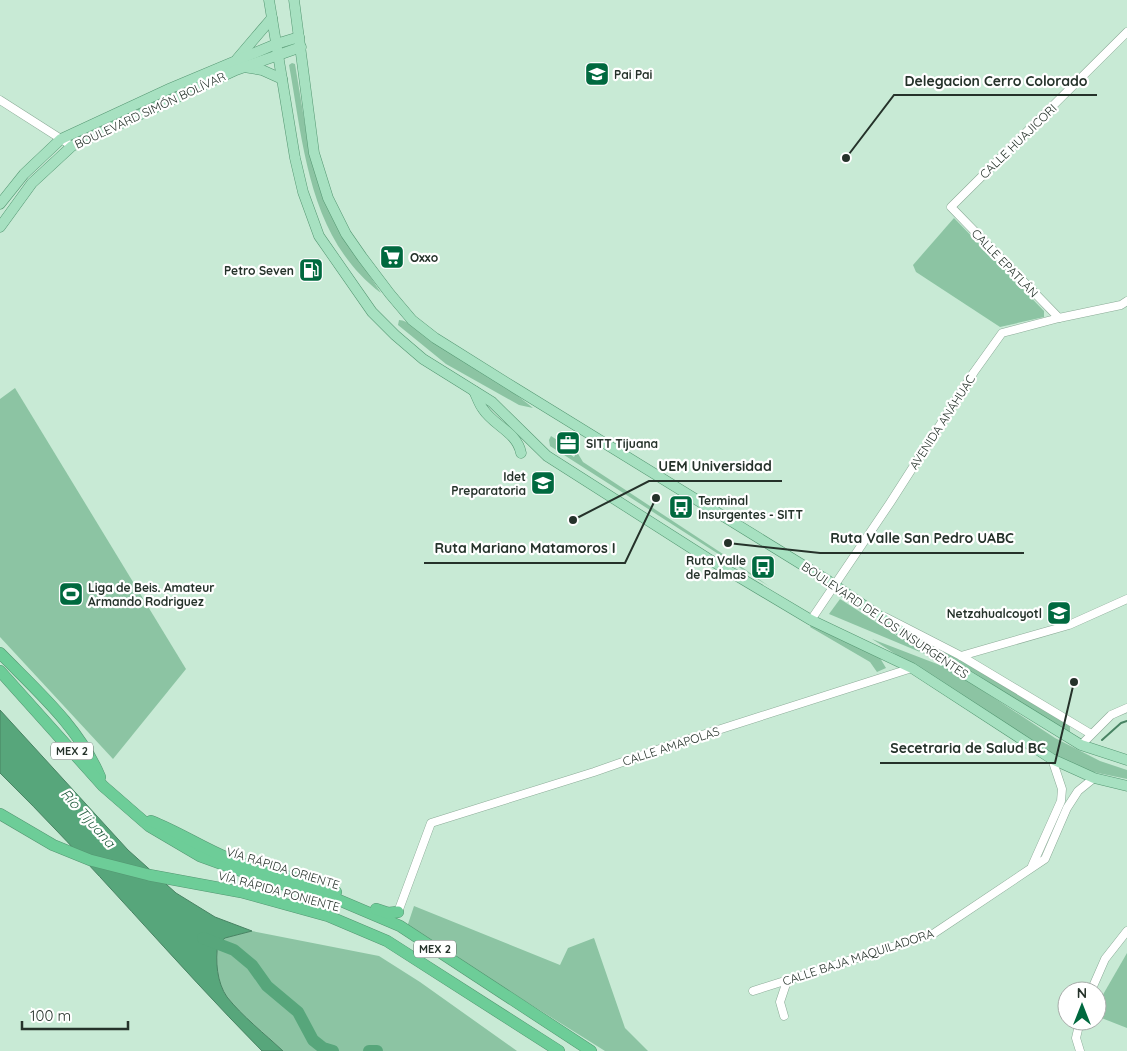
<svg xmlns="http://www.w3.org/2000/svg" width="1127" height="1051" viewBox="0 0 1127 1051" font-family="Quicksand,sans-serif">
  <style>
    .green { fill: #8cc4a3 }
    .water { fill: #57a67b; stroke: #488363 }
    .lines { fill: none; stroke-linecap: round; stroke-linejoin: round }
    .stream { stroke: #488363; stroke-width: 2 }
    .river { stroke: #57a67b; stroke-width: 12 }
    .minor-casing { stroke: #8bab97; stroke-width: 9 }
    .major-casing { stroke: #549772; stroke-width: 11 }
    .highway-casing { stroke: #549772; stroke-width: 12 }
    .minor { stroke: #fff; stroke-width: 8 }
    .major { stroke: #a7e1c1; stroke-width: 10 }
    .highway { stroke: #6dcd98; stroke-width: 11 }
    .labels { text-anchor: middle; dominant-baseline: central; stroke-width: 4.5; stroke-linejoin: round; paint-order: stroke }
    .shield { fill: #fff; stroke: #66706a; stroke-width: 1 }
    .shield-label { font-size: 11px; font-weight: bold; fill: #25322a }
    .poi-label { font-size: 12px; font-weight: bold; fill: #25322a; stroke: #fff; text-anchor: start }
    .street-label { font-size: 12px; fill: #25322a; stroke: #fff }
    .water-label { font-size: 14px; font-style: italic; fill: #276243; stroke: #fff }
    .leader { fill: none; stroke: #25322a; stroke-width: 2 }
    .callout-dot { fill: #25322a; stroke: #fff; stroke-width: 2 }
    .callout-label { font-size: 14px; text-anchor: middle; font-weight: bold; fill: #25322a; stroke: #fff; stroke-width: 4.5; stroke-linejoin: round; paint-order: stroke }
  </style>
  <rect width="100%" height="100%" fill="#c8ead5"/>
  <!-- green -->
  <g class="green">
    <path d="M292 63 295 64 309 149 348 243 381 293C309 239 304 147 289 65Z"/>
    <polygon points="954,218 1044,311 1044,317 1000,327 916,272 913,265"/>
    <path d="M399 320C408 320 421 333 428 338 463 362 500 381 533 408L519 405 446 364 398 325Z"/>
    <polygon points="15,388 186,669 113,759 0,637 0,399"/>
    <polygon points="551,436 573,450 571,455 574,457 577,452 583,462 729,558 770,587 550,446 549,440"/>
    <polygon points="840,599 916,648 920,652 829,614"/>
    <polygon points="811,625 880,658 886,668 877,672 870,662 810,627"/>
    <polygon points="907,630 944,649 1070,726 1070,734"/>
    <polygon points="872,639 950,669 1055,738 1100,761 1127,770 1127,779 1088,771 1058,759"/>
    <polygon points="414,906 560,965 568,948 594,938 625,1028 648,1051 605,1051 407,927"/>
    <path d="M252 931 379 956 420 982 517 1051H283C265 1033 242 1016 227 997 217 984 215 960 218 944L225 938Z"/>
    <polygon points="1127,953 1127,1028 1099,1017 1097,1005"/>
  </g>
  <!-- water -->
  <path class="water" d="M0 710 128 850 176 893 215 917 252 931 225 938 218 944C215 960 217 983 227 997 242 1016 265 1034 283 1051H262C173 961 91 862 0 773Z"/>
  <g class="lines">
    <!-- stream -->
    <polyline class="stream" points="1102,740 1121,723 1127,721"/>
    <!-- river -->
    <g class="river">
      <polyline points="203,938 234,950 252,965 267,986 298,1012 313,1040 323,1048 333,1051"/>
      <polyline points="369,1051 377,1051"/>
    </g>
    <defs>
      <g id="minor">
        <polyline points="0,100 72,146"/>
        <polyline points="1059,318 951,207 1127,32"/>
        <polyline points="885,617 961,656 1091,734"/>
        <polyline points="811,620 890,503 974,372 1002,333 1059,318 1121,305 1127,301"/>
        <polyline points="961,656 1069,625 1127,599"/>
        <polyline points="1081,745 1111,715 1127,708"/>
        <polyline points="1032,866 1061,801 1062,789 1052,759"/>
        <polyline points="398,912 431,823 594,772 674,744 912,668"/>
        <polyline points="753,991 933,934 1045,859 1067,808 1078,791 1094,778"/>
        <polyline points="1091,991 1105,959 1127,931"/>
        <polyline points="784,1016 780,1002 787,981"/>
        <polyline points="1080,1021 1076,1038 1080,1051"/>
      </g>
      <g id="major">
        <polyline points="269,0 295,158 303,192 319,236 372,312 395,335 423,359 492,402 547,456 707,558 811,620 912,668 1052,759 1094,778 1127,786"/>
        <polyline points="294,0 314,153 328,198 346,234 362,257 390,294 412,320 435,338 515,388 827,580 946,662 1081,745 1127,760"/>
        <polyline points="237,59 272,18"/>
        <polyline points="244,67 262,70 282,79"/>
        <polyline points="0,204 24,174 61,139 171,88 276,44 299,37"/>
        <polyline points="0,227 32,183 72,146 236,70 301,47"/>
        <path d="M474 391C477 397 479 404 483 409 494 426 517 432 521 453"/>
      </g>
      <g id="highway">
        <path d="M0 653C37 691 79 727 100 777"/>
        <polyline points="0,671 103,786 149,826 200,856 263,879 334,898 400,926 591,1051"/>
        <polyline points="0,814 53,845 90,860 149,875 241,892 328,916 387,941 559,1051"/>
        <path d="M151 821C179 832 203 848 230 859 265 872 301 878 336 892"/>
        <polyline points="376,909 388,913 398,912"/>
      </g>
    </defs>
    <!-- minor casing -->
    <use href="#minor" class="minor-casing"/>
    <!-- major casing -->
    <use href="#major" class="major-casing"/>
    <!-- highway casing -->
    <use href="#highway" class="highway-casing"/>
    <!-- minor -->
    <use href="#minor" class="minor"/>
    <!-- major -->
    <use href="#major" class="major"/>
    <!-- highway -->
    <use href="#highway" class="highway"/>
  </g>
  <!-- icons -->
  <defs>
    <symbol id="school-square" viewBox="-11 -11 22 22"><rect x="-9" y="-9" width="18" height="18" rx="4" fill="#00693f" stroke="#fff"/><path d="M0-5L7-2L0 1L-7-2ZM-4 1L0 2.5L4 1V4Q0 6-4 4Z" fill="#fff"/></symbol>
    <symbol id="supermarket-square" viewBox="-11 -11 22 22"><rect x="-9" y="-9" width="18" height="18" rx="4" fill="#00693f" stroke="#fff"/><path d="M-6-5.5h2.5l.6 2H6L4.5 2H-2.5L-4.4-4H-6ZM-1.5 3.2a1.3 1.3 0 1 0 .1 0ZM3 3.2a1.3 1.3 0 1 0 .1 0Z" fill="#fff"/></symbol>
    <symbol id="fuel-square" viewBox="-11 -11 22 22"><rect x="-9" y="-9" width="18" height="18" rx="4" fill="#00693f" stroke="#fff"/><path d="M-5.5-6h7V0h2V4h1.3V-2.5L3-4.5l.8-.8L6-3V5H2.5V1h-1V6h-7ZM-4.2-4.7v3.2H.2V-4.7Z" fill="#fff"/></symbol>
    <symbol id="office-square" viewBox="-11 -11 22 22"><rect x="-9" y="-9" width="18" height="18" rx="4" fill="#00693f" stroke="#fff"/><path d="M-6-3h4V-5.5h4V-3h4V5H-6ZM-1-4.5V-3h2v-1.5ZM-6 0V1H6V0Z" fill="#fff"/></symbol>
    <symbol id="university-square" viewBox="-11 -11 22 22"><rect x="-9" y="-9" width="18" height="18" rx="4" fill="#00693f" stroke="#fff"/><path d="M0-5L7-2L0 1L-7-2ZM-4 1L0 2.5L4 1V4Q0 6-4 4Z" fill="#fff"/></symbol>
    <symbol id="bus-square" viewBox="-11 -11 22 22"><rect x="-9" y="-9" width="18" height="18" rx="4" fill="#00693f" stroke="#fff"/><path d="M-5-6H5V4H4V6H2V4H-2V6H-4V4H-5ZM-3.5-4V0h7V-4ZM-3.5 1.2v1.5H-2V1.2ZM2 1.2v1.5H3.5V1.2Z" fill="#fff"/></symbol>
    <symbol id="stadium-square" viewBox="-11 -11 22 22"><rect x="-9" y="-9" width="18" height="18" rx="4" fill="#00693f" stroke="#fff"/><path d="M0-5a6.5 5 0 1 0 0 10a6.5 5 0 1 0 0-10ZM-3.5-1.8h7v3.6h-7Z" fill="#fff"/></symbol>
  </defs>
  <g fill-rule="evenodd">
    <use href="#school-square" x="583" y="60" width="28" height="28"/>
    <use href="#supermarket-square" x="378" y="243" width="28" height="28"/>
    <use href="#fuel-square" x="297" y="256" width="28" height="28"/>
    <use href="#office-square" x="554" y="429" width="28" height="28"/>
    <use href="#university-square" x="529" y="469" width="28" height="28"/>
    <use href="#bus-square" x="667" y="493" width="28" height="28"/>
    <use href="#bus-square" x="749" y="553" width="28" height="28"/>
    <use href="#stadium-square" x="57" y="580" width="28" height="28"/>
    <use href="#school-square" x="1045" y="599" width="28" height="28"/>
  </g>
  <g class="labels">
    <!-- shield labels -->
    <g class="shield">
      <rect x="51" y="742.5" width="42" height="17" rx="4"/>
      <rect x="414" y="940.5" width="42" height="17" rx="4"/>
    </g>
    <g class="shield-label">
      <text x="72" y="751">MEX 2</text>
      <text x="435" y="949">MEX 2</text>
    </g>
    <!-- poi labels -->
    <g class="poi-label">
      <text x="614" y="74">Pai Pai</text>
      <text x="410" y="257">Oxxo</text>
      <text x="294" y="270" text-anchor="end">Petro Seven</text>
      <text x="586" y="443">SITT Tijuana</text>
      <text x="526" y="476" text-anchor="end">Idet<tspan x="526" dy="14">Preparatoria</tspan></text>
      <text x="698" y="500">Terminal<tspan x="698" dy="14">Insurgentes - SITT</tspan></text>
      <text x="746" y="560" text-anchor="end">Ruta Valle<tspan x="746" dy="14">de Palmas</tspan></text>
      <text x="88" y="587">Liga de Beis. Amateur<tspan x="88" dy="14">Armando Rodriguez</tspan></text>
      <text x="1042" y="613" text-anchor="end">Netzahualcoyotl</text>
    </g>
    <!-- street labels -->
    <g class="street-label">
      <text transform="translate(150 110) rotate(-25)">BOULEVARD SIMÓN BOLÍVAR</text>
      <text transform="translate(1018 141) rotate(-44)">CALLE HUAJICORI</text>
      <text transform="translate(1005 263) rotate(46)">CALLE EPATLÁN</text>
      <text transform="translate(942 422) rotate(-57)">AVENIDA ANÁHUAC</text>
      <text transform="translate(885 620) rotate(34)">BOULEVARD DE LOS INSURGENTES</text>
      <text transform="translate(671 746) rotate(-18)">CALLE AMAPOLAS</text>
      <text transform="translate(283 868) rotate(17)">VÍA RÁPIDA ORIENTE</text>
      <text transform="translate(279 891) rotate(15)">VÍA RÁPIDA PONIENTE</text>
      <text transform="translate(858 957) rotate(-18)">CALLE BAJA MAQUILADORA</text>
    </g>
    <!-- water labels -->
    <g class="water-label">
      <text transform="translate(88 818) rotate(48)">Río Tijuana</text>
    </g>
  </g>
  <!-- callouts -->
  <path class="leader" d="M846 158L894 95H1097M573 520L649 481H782M728 543L820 553H1024M656 498L625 563H424M1074 682L1055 763H880"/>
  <g class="callout-dot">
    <circle cx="846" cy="158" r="5"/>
    <circle cx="573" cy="520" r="5"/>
    <circle cx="728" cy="543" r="5"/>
    <circle cx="656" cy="498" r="5"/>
    <circle cx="1074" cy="682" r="5"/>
  </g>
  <g class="callout-label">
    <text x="996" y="86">Delegacion Cerro Colorado</text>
    <text x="715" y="471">UEM Universidad</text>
    <text x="922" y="543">Ruta Valle San Pedro UABC</text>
    <text x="525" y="553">Ruta Mariano Matamoros I</text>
    <text x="968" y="753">Secetraria de Salud BC</text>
  </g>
  <!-- north arrow -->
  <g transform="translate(1082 1006)"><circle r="24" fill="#ffffff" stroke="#a8adaa"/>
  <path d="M0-4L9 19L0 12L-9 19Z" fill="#00693f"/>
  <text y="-8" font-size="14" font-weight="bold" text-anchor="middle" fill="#25322a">N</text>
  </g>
  <!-- scale -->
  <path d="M22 1021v8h106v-8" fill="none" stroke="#25322a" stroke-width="2.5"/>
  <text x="30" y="1021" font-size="15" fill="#25322a" stroke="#ffffff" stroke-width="4" paint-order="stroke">100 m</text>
</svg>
